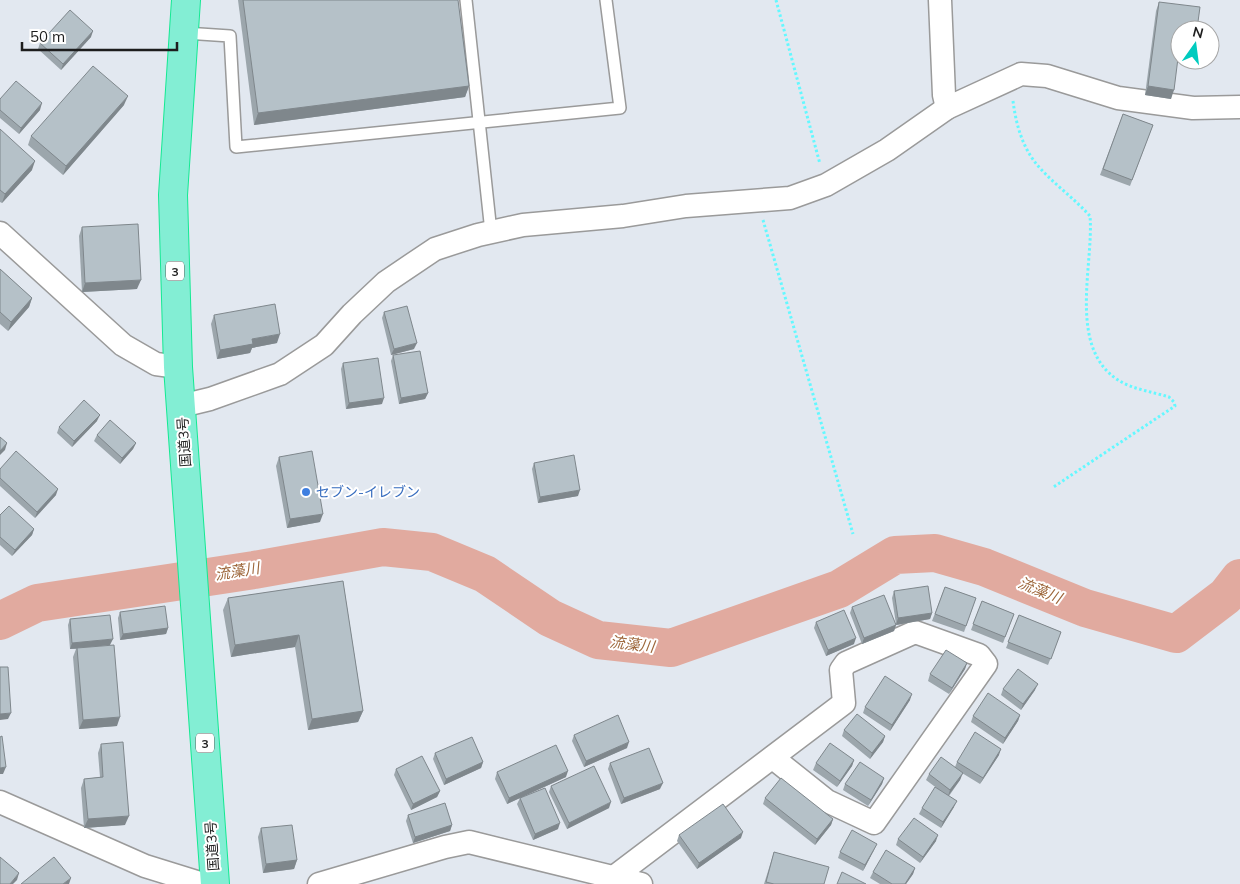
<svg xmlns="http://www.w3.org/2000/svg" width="1240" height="884" viewBox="0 0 1240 884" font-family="Mulish,'Noto Sans JP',sans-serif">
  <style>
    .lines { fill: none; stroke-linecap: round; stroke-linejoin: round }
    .river { stroke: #e1aa9f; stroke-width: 38 }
    .lane-casing { stroke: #9a9a9a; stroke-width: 14 }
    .street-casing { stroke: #9a9a9a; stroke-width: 25 }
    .highway-casing { stroke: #14e993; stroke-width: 30 }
    .path { stroke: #64f8ff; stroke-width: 3; stroke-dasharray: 2.5 2.5; stroke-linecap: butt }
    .lane { stroke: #fff; stroke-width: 11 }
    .street { stroke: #fff; stroke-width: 22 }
    .highway { stroke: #83eed4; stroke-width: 28 }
    .wall { fill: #9ca6ac }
    .shaded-wall { fill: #7f878c }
    .building { fill: #b5c1c8; stroke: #7f878c }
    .shop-dot { fill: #3f7fe0; stroke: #fff; stroke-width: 2 }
    .labels { text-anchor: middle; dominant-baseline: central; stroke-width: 4; stroke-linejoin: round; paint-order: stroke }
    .shield { fill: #fff; stroke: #616161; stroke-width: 1 }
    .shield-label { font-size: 12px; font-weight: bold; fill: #1d1d1d }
    .street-label { font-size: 14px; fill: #1d1d1d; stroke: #fff }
    .shop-label { font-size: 14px; fill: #366cbe; stroke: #fff; text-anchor: start }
    .water-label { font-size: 15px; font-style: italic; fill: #9d663a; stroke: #fff }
  </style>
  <rect width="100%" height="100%" fill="#e2e8f0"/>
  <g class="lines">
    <!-- river -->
    <polyline class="river" points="0,621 37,603 254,570 383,547 432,552 485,574 550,618 598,640 671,648 839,589 895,555 935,553 984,567 1085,608 1176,634 1226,596 1240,578"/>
    <defs>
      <g id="lane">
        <polyline points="466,0 491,232"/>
        <polyline points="185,33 230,36 236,147 620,108 606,0"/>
      </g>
      <g id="street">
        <polyline points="940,0 944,95 947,108"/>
        <polyline points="0,233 123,345 156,364 178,367"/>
        <polyline points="181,406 210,399 280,374 324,345 352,314 386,282 435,249 478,235 523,225 623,216 686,206 790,198 826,185 887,150 947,108 1021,74 1047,76 1118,98 1193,108 1240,107"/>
        <polyline points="0,802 145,866 203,884"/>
        <polyline points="614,877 844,703 841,670 846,663 915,632 979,655 986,664 874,823 827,801 773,758"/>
        <polyline points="319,884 445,847 469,842 641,884"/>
      </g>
      <polyline id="highway" points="186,0 173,195 178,367 215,884"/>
    </defs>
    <!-- lane casing -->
    <use href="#lane" class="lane-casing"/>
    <!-- street casing -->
    <use href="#street" class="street-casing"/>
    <!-- highway casing -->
    <use href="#highway" class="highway-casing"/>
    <!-- path -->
    <g class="path">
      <polyline points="776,0 820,164"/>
      <path d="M1013 101C1016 125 1023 150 1040 168 1055 185 1075 199 1090 216 1094 265 1067 347 1118 380 1132 389 1153 392 1169 397L1174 402 1175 406 1052 488"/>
      <polyline points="763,220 853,534"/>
    </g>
    <!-- lane -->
    <use href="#lane" class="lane"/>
    <!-- street -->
    <use href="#street" class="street"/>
    <!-- highway -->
    <use href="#highway" class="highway"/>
  </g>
  <!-- wall -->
  <g class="wall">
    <polygon points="238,0 458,0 469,86 465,97 254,125"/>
    <polygon points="1159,2 1180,30 1171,99 1145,95 1156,11"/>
    <polygon points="91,37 61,70 38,49 40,43"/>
    <polygon points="0,99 40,110 19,134 0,118"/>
    <polygon points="124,105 63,175 28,145 31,136"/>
    <polygon points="1123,114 1153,125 1130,186 1100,175"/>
    <polygon points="0,129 32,170 2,203 0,202"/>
    <polygon points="82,227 137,289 82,292 79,236"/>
    <polygon points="0,269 32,298 29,307 8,331 0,324"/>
    <polygon points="384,312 414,349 391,355 382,318"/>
    <polygon points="214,315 277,343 252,348 250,353 217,359 211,324"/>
    <polygon points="393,355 428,393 425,399 399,404 391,361"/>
    <polygon points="343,363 382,404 346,409 341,369"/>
    <polygon points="97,421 72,447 57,433 59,427"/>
    <polygon points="97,435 136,443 133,449 120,464 94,441"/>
    <polygon points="279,457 320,522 287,528 276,466"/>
    <polygon points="534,463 578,496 538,503 532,469"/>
    <polygon points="0,469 56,495 35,518 0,486"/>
    <polygon points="0,515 34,529 32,535 12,556 0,545"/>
    <polygon points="343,581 363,711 358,722 308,730 295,647 231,657 223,610 228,598"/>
    <polygon points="945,587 976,598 964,632 932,621"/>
    <polygon points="894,591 932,613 930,619 896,625 894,631 862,644 850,613 852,607 896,624 892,598"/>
    <polygon points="982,601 1014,614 1003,643 971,630"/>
    <polygon points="120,612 168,628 166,634 120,640 118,618"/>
    <polygon points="1019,615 1061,632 1048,665 1006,648"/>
    <polygon points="70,619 110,645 82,648 117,726 79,729 73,657 76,649 70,649 68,625"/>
    <polygon points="816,622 854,644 826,656 814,628"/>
    <polygon points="967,663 965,669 949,694 928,681 930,674"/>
    <polygon points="1003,689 1035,690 1021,710 1001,695"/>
    <polygon points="910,700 890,731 863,713 865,707"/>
    <polygon points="1020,715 1018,721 1003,744 971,722 973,716"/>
    <polygon points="844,730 885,736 883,742 870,759 842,736"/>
    <polygon points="574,735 627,748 584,767 572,741"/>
    <polygon points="101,744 125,825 84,828 81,788 84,779 100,777 98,753"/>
    <polygon points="435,753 483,762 481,768 444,785 433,759"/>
    <polygon points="999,755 980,784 962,773 960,780 949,796 954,807 941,828 919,814 922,808 942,792 926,780 929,774 955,767 957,762"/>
    <polygon points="854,760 852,766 837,787 813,770 816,763"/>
    <polygon points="610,763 660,789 621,804 608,769"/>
    <polygon points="396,769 440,791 437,797 411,810 394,775"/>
    <polygon points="497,772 566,777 520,798 558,829 533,840 517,804 520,798 507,804 495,779"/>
    <polygon points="884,778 882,784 868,806 843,790 845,784"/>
    <polygon points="551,786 609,808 567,829 549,792"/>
    <polygon points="765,798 833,819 831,825 815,845 763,804"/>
    <polygon points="408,815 452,825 450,831 413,843 406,821"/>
    <polygon points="261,828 297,860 294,869 263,873 258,837"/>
    <polygon points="679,835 741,838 697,869 677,841"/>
    <polygon points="898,839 936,841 920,863 896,845"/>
    <polygon points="874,850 863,871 838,858 840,852"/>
    <polygon points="774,852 824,884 764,884"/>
    <polygon points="915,868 913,874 906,884 880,884 870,878 873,872"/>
  </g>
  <!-- shaded-wall -->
  <g class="shaded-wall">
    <polygon points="1182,28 1197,29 1181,30"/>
    <polygon points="93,31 91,37 61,70 63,64"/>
    <polygon points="469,86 465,97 254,125 258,113"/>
    <polygon points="1148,86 1174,90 1171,99 1145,95"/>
    <polygon points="128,96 124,105 63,175 66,166"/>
    <polygon points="42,103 40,110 19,134 21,128"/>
    <polygon points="35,161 32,170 2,203 5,194"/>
    <polygon points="141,280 137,289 82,292 85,283"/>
    <polygon points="32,298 29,307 8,331 11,322"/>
    <polygon points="280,334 277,343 252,348 250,353 217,359 220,350 252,339"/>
    <polygon points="417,343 414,349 391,355 394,349"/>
    <polygon points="428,393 425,399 399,404 401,398"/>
    <polygon points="384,398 382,404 346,409 349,403"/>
    <polygon points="100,415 97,421 72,447 74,441"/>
    <polygon points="7,443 5,450 0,455 0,451"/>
    <polygon points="136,443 133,449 120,464 122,458"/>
    <polygon points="58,489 56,495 35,518 37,512"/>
    <polygon points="580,490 578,496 538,503 540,497"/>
    <polygon points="323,514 320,522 287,528 290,519"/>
    <polygon points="34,529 32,535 12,556 15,550"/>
    <polygon points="932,613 930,619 896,625 898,618"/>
    <polygon points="896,625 894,631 862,644 864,638"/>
    <polygon points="168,628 166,634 120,640 123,634"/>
    <polygon points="299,635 295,647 231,657 235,645"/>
    <polygon points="856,638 854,644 826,656 828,650"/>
    <polygon points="113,639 110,645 70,649 72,643"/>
    <polygon points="967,663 965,669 949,694 952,688"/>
    <polygon points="1038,684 1035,690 1021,710 1023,704"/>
    <polygon points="912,694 910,700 890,731 892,725"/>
    <polygon points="363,711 358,722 308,730 312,719"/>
    <polygon points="11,713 8,719 0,720 0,714"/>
    <polygon points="1020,715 1018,721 1003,744 1005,738"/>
    <polygon points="120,717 117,726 79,729 83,720"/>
    <polygon points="885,736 883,742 870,759 872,753"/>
    <polygon points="629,742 627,748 584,767 586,761"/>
    <polygon points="1001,749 999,755 980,784 983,778"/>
    <polygon points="854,760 852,766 837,787 840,781"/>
    <polygon points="483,762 481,768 444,785 446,779"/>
    <polygon points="6,767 3,774 0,774 0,768"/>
    <polygon points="568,771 566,777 507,804 509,798"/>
    <polygon points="963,773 960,780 948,796 950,790"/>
    <polygon points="884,778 882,784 868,806 871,800"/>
    <polygon points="663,783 660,789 621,804 624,798"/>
    <polygon points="440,791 437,797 411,810 413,804"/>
    <polygon points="957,801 954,807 941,828 943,822"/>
    <polygon points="611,802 609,808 567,829 569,823"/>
    <polygon points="129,816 125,825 84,828 88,819"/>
    <polygon points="833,819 831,825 815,845 817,839"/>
    <polygon points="560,823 558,829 533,840 535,834"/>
    <polygon points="452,825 450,831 413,843 415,837"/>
    <polygon points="743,832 741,838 697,869 699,863"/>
    <polygon points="938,835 936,841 920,863 923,857"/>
    <polygon points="877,844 874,850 863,871 865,865"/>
    <polygon points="297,860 294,869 263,873 266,864"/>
    <polygon points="915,868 913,874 906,884 905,884"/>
    <polygon points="19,873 17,880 13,884 10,884"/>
    <polygon points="71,878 69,884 63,884"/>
  </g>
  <!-- building -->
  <g class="building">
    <polygon points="243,0 458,0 469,86 258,113"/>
    <polygon points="1159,2 1200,7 1197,29 1182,28 1182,30 1180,30 1180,42 1174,90 1148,86"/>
    <polygon points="70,10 93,31 63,64 40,43"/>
    <polygon points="93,66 128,96 66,166 31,136"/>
    <polygon points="16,81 42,103 21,128 0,110 0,99"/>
    <polygon points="1123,114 1153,125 1132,180 1103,169"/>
    <polygon points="0,129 35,161 5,194 0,190"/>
    <polygon points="138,224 141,280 85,283 82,227"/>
    <polygon points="0,269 32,298 11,322 0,312"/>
    <polygon points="275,304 280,334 252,339 253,344 220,350 214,315"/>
    <polygon points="407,306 417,343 394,349 384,312"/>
    <polygon points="420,351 428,393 401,398 393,355"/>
    <polygon points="378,358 384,398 349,403 343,363"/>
    <polygon points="84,400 100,415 74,441 59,427"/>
    <polygon points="110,420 136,443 122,458 97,435"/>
    <polygon points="0,437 7,443 0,451"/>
    <polygon points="16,451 58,489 37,512 0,478 0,469"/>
    <polygon points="312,451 323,514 290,519 279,457"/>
    <polygon points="574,455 580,490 540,497 534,463"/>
    <polygon points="9,506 34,529 15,550 0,537 0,515"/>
    <polygon points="343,581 363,711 312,719 299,635 235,645 228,598"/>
    <polygon points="928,586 932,613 898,618 894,591"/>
    <polygon points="945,587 976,598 966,626 935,614"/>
    <polygon points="884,595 896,625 864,638 852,607"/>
    <polygon points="982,601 1014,614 1005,637 973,624"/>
    <polygon points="165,606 168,628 123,634 120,612"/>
    <polygon points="844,610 856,638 828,650 816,622"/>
    <polygon points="110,615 113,639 72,643 70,619"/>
    <polygon points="1019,615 1061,632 1051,659 1008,642"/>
    <polygon points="114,645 120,717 83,720 77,648"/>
    <polygon points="946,650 967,663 952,688 930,674"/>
    <polygon points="0,667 8,667 11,713 0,714"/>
    <polygon points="1018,669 1038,684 1023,704 1003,689"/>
    <polygon points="885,676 912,694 892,725 865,707"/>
    <polygon points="988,693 1020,715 1005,738 973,716"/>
    <polygon points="857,714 885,736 872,753 844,730"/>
    <polygon points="618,715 629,742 586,761 574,735"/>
    <polygon points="975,732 1001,749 983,778 957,762"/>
    <polygon points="2,736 6,767 0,768 0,737"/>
    <polygon points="472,737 483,762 446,779 435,753"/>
    <polygon points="123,742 129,816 88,819 84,779 103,777 101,744"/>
    <polygon points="830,743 854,760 840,781 816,763"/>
    <polygon points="556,745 568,771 509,798 497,772"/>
    <polygon points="649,748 663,783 624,798 610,763"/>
    <polygon points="422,756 440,791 413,804 396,769"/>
    <polygon points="941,757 963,773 950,790 929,774"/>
    <polygon points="860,762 884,778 871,800 845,784"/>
    <polygon points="594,766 611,802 569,823 551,786"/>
    <polygon points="781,778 833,819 817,839 765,798"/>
    <polygon points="935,787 957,801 943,822 922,808"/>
    <polygon points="545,788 560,823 535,834 520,798"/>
    <polygon points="445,803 452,825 415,837 408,815"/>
    <polygon points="723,804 743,832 699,863 679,835"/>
    <polygon points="914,818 938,835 923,857 898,839"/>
    <polygon points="292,825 297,860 266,864 261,828"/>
    <polygon points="852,830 877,844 865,865 840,852"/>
    <polygon points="886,850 915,868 905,884 892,884 873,872"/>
    <polygon points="774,852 829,867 824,884 774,884 766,882"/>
    <polygon points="0,857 19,873 10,884 0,884"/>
    <polygon points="54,857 71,878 63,884 21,884"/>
    <polygon points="842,872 866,884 837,884"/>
  </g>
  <!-- markers -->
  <circle class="shop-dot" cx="306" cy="492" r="5"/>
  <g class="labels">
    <!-- shield labels -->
    <g class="shield">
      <rect x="166" y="261.5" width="18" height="19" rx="4"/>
      <rect x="196" y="733.5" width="18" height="19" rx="4"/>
    </g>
    <g class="shield-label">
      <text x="175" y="271">3</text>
      <text x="205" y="743">3</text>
    </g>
    <!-- street labels -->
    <g class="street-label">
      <text transform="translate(184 442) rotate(-94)">国道3号</text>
      <text transform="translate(212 846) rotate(-94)">国道3号</text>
    </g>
    <!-- shop labels -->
    <g class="shop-label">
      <text x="316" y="492">セブン-イレブン</text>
    </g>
    <!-- water labels -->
    <g class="water-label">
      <text transform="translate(237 571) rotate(-9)">流藻川</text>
      <text transform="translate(1040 590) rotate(22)">流藻川</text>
      <text transform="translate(632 644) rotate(7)">流藻川</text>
    </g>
  </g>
  <!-- north arrow -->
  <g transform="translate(1195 45) rotate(14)"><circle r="24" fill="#ffffff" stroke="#a5a5a5"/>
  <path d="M0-4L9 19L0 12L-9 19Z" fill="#00cbbf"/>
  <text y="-8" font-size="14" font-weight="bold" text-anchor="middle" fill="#1d1d1d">N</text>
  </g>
  <!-- scale -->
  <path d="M22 42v8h155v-8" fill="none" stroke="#1d1d1d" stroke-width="2.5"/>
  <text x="30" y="42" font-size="15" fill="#1d1d1d" stroke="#ffffff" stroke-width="4" paint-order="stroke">50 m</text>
</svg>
